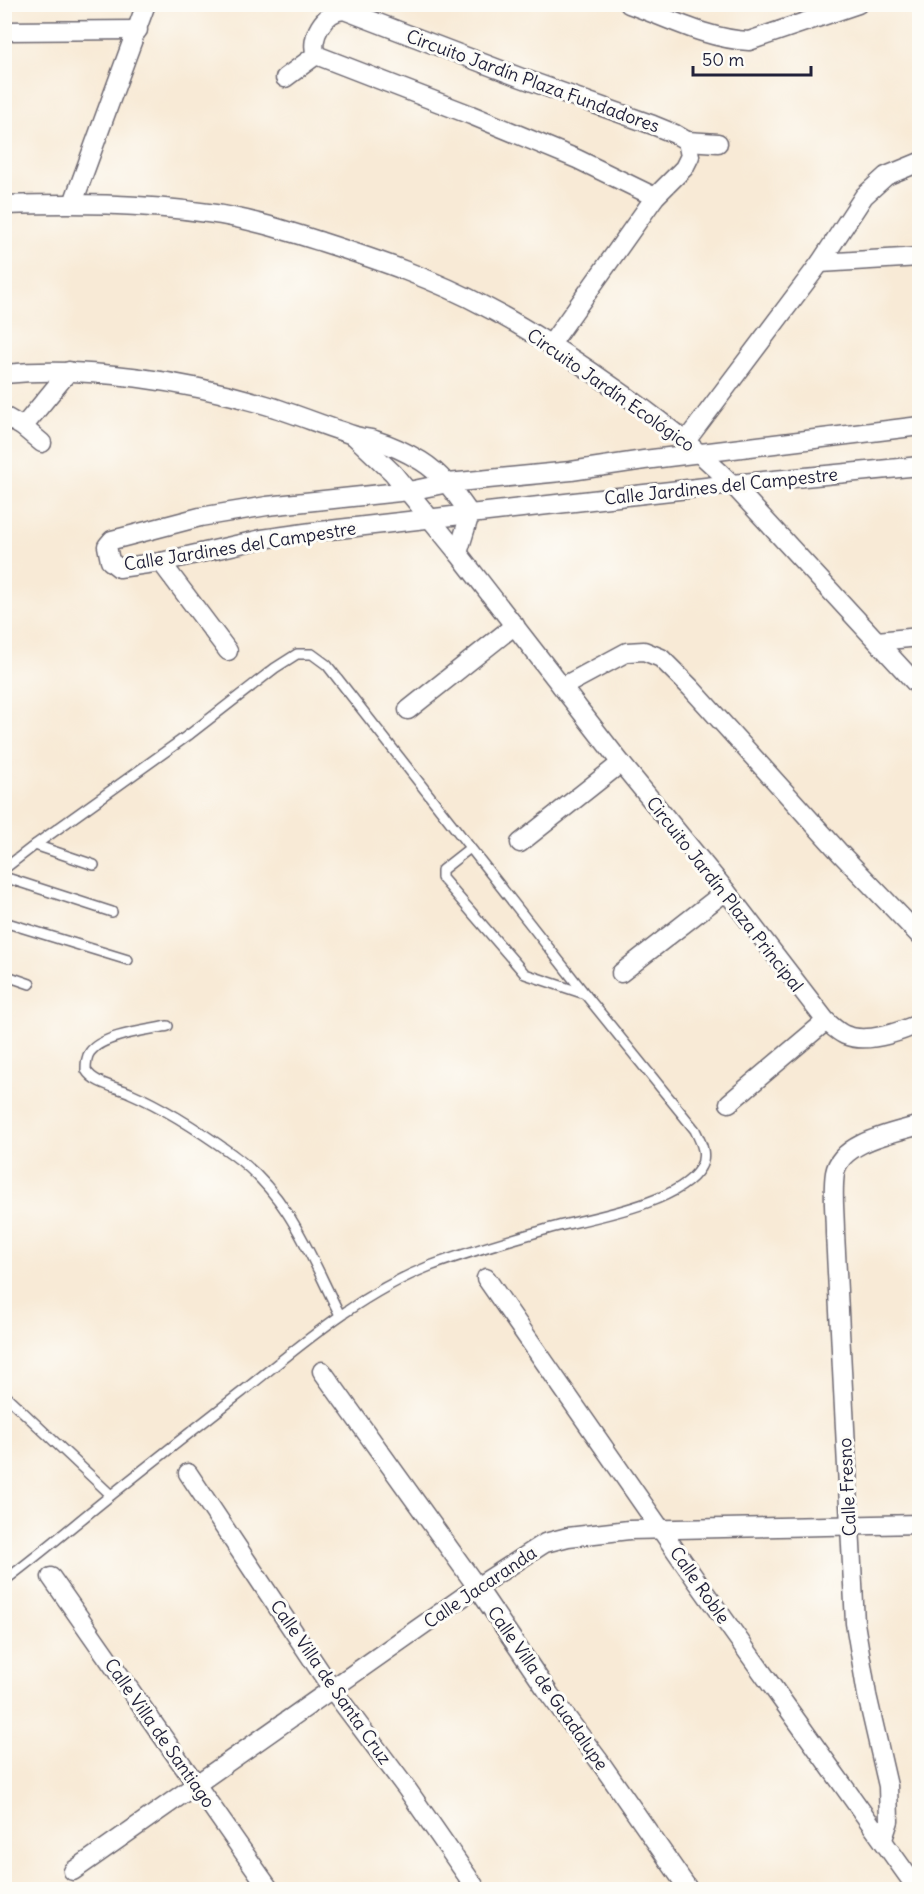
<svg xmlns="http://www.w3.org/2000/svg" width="924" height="1894" viewBox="0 0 924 1894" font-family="Delius,sans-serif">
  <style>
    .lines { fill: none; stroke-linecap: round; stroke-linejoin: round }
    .service-casing { stroke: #6d6871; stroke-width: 12 }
    .minor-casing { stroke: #6d6871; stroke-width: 21 }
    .service { stroke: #fff; stroke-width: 9 }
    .minor { stroke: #fff; stroke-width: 18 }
    .labels { text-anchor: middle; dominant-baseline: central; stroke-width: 6; stroke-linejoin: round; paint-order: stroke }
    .street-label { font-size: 18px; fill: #22223b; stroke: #fdfcf7 }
  </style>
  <rect width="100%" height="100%" fill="#fdfcf7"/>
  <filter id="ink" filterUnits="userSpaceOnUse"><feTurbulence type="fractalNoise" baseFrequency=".0167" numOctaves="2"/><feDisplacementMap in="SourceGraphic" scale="12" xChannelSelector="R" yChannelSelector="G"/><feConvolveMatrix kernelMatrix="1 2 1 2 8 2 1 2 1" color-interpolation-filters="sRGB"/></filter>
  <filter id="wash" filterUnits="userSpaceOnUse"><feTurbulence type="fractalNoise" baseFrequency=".008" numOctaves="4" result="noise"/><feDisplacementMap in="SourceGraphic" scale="24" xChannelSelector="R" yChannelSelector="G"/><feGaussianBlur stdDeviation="1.35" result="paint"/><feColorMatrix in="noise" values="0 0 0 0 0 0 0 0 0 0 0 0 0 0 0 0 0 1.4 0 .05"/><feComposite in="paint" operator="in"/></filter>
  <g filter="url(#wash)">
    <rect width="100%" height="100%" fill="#f8ead6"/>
  </g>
  <g filter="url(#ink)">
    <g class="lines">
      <defs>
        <g id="service">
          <polyline points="35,845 94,865"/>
          <polyline points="470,848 442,870 442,878 525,974 585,994"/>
          <path d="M4 869 35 845 190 734 275 668 297 654H312L327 665 585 994 695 1130C701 1142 708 1155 700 1168 679 1204 589 1218 551 1228 510 1240 470 1251 430 1266 359 1294 301 1345 242 1392 198 1426 154 1461 110 1496 75 1524 40 1554 4 1581"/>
          <polyline points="4,877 112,912"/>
          <polyline points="4,922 128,960"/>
          <polyline points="4,975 30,984"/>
          <path d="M168 1026C148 1030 102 1035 90 1052 86 1057 86 1064 86 1070 94 1084 117 1087 130 1093 167 1109 200 1131 232 1154 290 1196 309 1254 340 1315"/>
          <polyline points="4,1394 111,1495"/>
        </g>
        <g id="minor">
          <path d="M629 4C668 18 707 39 749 41L858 4"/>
          <polyline points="4,31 138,30"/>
          <path d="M316 55C309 39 324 11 344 10L519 77 653 125 675 134 687 141 690 156 684 168 655 197 551 344"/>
          <polyline points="316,55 471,115 577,159 655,197"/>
          <polyline points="285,78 316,55"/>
          <polyline points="687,141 718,143"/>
          <polyline points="73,203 146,4"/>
          <path d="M4 205C73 203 140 203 208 213 247 218 284 230 322 242 378 260 434 279 486 307 529 329 569 356 609 384 653 414 694 446 732 484L920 688"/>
          <polyline points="820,263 920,257"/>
          <path d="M4 374C89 366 185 381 266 405 296 414 324 426 353 435 360 438 368 438 375 440 391 445 406 452 421 461 442 474 455 493 470 514L458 553"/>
          <polyline points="4,416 23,427 42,443"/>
          <polyline points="920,426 644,460 571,471 448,483 409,491 267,506 200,517 124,537 112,540 107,546 110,561 119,568 161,562 262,539 312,532 732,484 920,466"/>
          <polyline points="23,427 69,371"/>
          <path d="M354 436 393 473 458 553 621 763 726 891 826 1021C832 1026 838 1032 845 1035 866 1044 900 1032 920 1023"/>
          <polyline points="686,441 820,263 864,196 886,176 920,162"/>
          <polyline points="161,562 228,651"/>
          <polyline points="877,641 920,637"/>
          <polyline points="562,687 627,652 644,651 661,658 691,688 840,853 920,936"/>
          <polyline points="408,710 515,625"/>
          <polyline points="520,843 621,763"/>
          <polyline points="621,973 726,891"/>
          <polyline points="729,1103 826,1021"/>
          <polyline points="486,1278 696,1580 918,1890"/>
          <polyline points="322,1371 477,1587 550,1695 600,1762 689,1890"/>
          <polyline points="188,1473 332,1689 407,1789 477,1890"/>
          <polyline points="51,1577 270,1890"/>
          <path d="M883 1839 889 1821 888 1786 867 1695 855 1623 835 1233C835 1214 832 1192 835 1173 840 1142 894 1133 920 1125"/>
          <polyline points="73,1871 477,1587 545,1543 568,1537 629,1530 920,1524"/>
        </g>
      </defs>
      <!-- service casing -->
      <use href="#service" class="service-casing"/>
      <!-- minor casing -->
      <use href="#minor" class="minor-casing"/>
      <!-- service -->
      <use href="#service" class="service"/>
      <!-- minor -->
      <use href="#minor" class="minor"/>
    </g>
  </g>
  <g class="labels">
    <!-- street labels -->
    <g class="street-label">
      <text transform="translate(533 81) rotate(20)">Circuito Jardín Plaza Fundadores</text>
      <text transform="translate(611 390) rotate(35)">Circuito Jardín Ecológico</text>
      <text transform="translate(721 486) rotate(-6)">Calle Jardines del Campestre</text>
      <text transform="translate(240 546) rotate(-9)">Calle Jardines del Campestre</text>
      <text transform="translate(725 894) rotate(52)">Circuito Jardín Plaza Principal</text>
      <text transform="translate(847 1487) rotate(-93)">Calle Fresno</text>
      <text transform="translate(700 1585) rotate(55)">Calle Roble</text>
      <text transform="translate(480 1587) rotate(-34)">Calle Jacaranda</text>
      <text transform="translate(331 1682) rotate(55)">Calle Villa de Santa Cruz</text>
      <text transform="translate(548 1688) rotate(55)">Calle Villa de Guadalupe</text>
      <text transform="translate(160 1733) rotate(55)">Calle Villa de Santiago</text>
    </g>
  </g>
  <!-- margin -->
  <rect width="924" height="1894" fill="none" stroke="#fdfcf7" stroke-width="24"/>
  <!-- scale -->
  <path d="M693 66v9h118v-9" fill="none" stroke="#22223b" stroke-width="3"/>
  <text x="702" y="66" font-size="18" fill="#22223b" stroke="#fdfcf7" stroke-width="4.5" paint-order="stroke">50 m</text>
</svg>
